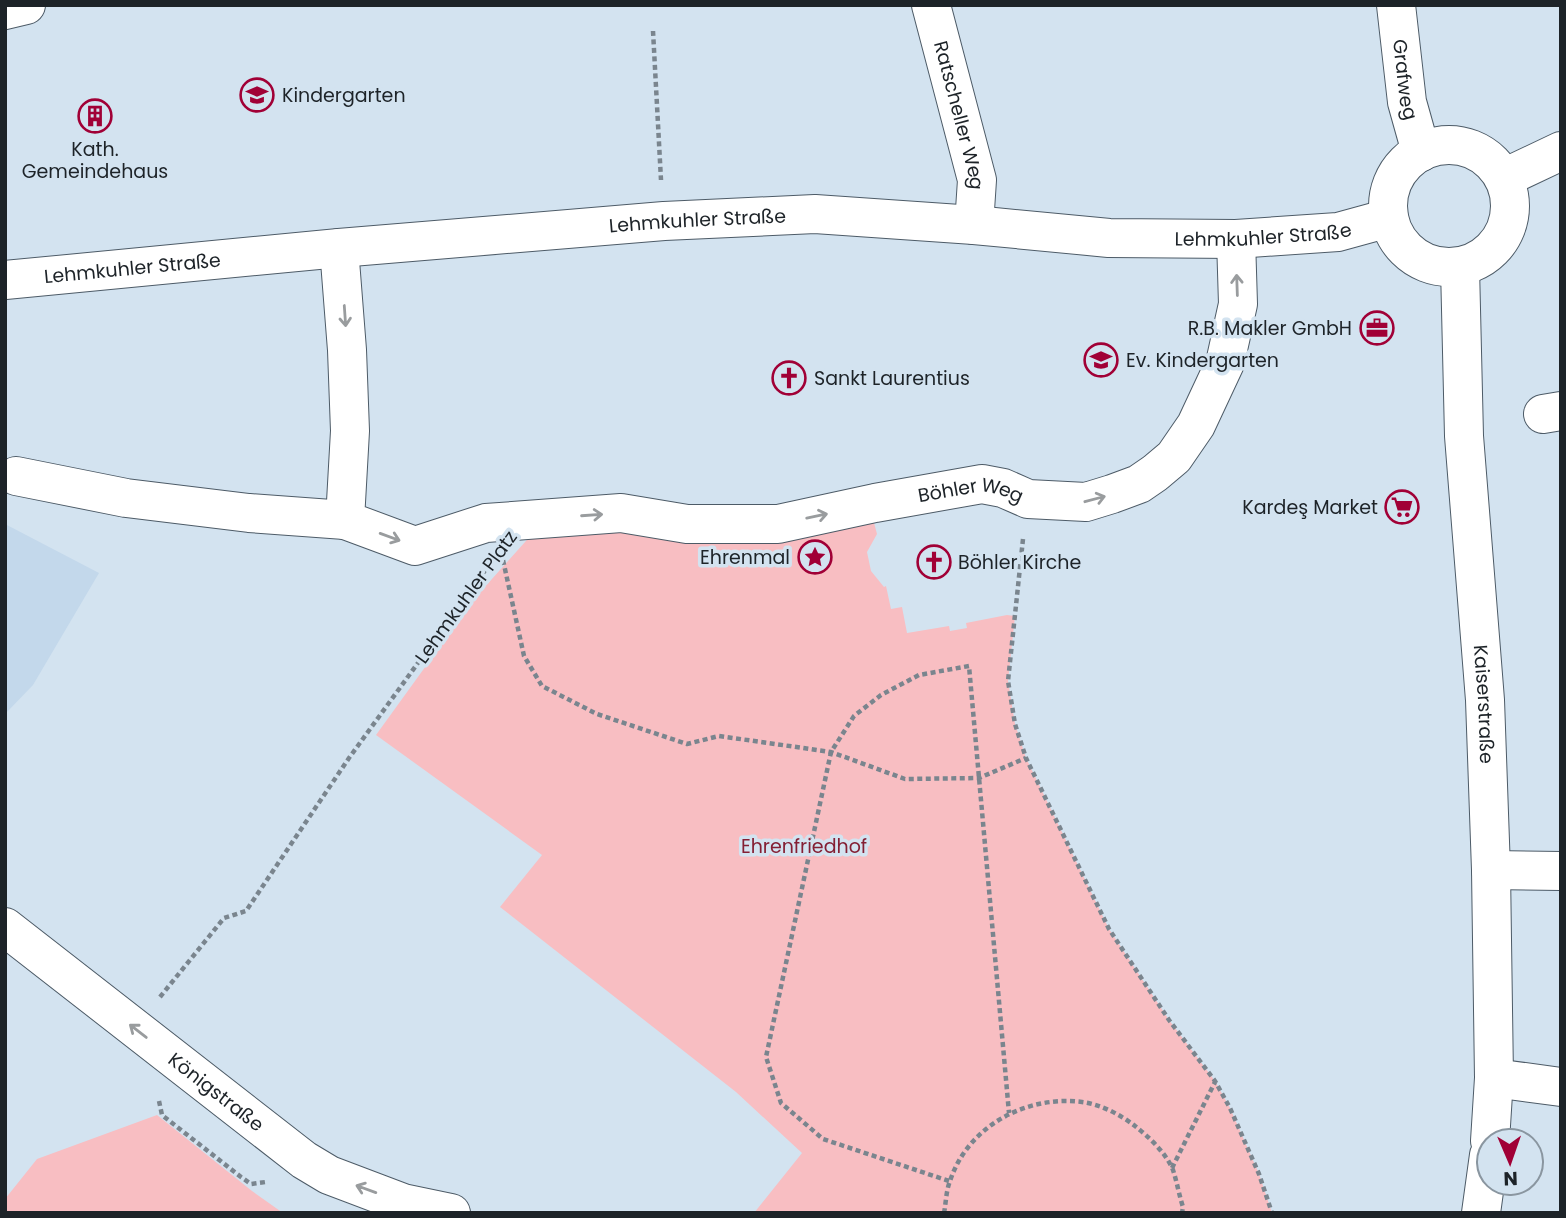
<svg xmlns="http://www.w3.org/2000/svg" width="1566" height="1218" viewBox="0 0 1566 1218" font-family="Poppins,sans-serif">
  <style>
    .built { fill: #c3d8eb }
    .green { fill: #f8bec2 }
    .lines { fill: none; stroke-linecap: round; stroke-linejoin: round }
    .minor-casing { stroke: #4d5b67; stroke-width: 40 }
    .major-casing { stroke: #4d5b67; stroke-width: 40 }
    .path { stroke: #7a858e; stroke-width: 4.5; stroke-dasharray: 5 3.5; stroke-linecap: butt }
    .minor { stroke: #fff; stroke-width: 38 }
    .major { stroke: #fff; stroke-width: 38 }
    .oneway { stroke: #999c9e }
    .labels { text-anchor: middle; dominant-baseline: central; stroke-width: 7; stroke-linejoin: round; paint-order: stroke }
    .street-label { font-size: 19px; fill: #1d2328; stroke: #d3e3f0 }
    .poi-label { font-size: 19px; fill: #1d2328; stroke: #d3e3f0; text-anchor: start }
    .park-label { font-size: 19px; fill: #841f34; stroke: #d3e3f0 }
  </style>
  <rect width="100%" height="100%" fill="#d3e3f0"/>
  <!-- built -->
  <polygon class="built" points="5,524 99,573 33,685 5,714"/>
  <!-- green -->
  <g class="green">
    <polygon points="873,519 877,534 867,552 871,571 884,587 886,586 891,609 902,607 907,633 949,626 950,631 967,628 966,623 1007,615 1015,616 1008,681 1015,724 1026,758 1109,929 1169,1020 1215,1081 1230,1108 1259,1174 1272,1213 754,1213 802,1153 736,1092 500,907 542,855 376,735 475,598 534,532"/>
    <polygon points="157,1115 252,1191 283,1213 5,1213 5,1199 37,1159"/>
  </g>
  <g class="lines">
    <defs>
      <g id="minor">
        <path id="s1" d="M931 5 977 180 974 225"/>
        <polyline points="5,10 26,5"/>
        <path id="s2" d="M339 248 347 350 350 431 345 520 415 546 486 523 621 513 687 524H778L875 503 982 484 1003 488 1028 499 1086 502 1112 494 1139 484 1155 473 1174 457 1196 425 1225 363 1238 304 1236 239"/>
        <path id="s3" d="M1460 267 1464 436 1485 700 1491 870 1494 1078 1490 1141"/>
        <path id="s4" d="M5 280 339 248 664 221 815 214 974 225 1109 238 1236 239 1338 232 1389 218"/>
        <polyline points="1543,414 1561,411"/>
        <polyline points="16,476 126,498 249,513 345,520"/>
        <polyline points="1491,870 1561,871"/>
        <path id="s5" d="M5 927 304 1160 329 1175 403 1203 451 1213"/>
        <polyline points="1494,1078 1561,1087"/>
        <polyline points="1481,1213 1489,1155"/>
      </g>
      <g id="major">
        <path id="s6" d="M1396 5 1407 102 1421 152"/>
        <circle cx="1449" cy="206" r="61"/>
        <polyline points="1504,178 1561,151"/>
      </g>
    </defs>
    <!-- minor casing -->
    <use href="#minor" class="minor-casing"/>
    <!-- major casing -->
    <use href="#major" class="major-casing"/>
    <!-- path -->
    <g class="path">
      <polyline points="653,31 661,180"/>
      <polyline points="1023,539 1008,681 1015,724 1026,758 1109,929 1169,1020 1215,1081 1230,1108 1259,1174 1272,1213"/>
      <polyline points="503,560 524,656 542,686 597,714 687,744 719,736 831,752 905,779 979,778 1026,758"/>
      <polyline points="160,997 224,918 246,911 349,758 489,565"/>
      <polyline points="159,1101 162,1115 241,1177 251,1184 266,1182"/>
      <polyline points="1172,1168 1215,1082"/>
      <polyline points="949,1181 823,1139 781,1103 766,1057 831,752 854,716 881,695 919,675 969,666 1009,1113"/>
      <path d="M944 1213C946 1203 946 1191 950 1181 968 1126 1026 1095 1082 1102 1100 1104 1121 1115 1135 1126 1149 1137 1166 1153 1173 1170 1177 1182 1179 1195 1183 1207L1182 1213"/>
    </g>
    <!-- minor -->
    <use href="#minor" class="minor"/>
    <!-- major -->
    <use href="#major" class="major"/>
  </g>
  <!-- one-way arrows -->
  <defs><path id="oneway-shaft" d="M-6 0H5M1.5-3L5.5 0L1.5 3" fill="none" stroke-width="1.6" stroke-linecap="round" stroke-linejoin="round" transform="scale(1.75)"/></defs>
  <g class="oneway">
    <use href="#oneway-shaft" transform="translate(1237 285) rotate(-92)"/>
    <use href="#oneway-shaft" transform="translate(345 316) rotate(86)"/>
    <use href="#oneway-shaft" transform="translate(1095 499) rotate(-15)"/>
    <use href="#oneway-shaft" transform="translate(592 515) rotate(-4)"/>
    <use href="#oneway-shaft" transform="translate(817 516) rotate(-12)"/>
    <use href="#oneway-shaft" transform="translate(390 537) rotate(20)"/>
    <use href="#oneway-shaft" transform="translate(138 1031) rotate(-142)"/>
    <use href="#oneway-shaft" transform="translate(366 1189) rotate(-160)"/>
  </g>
  <!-- icons -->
  <defs>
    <symbol id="school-ring" viewBox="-11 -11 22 22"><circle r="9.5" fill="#d3e3f0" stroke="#a10036" stroke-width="1.5"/><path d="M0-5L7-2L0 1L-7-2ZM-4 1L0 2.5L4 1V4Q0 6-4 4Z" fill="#a10036"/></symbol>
    <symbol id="building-ring" viewBox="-11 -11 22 22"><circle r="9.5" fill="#d3e3f0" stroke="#a10036" stroke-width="1.5"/><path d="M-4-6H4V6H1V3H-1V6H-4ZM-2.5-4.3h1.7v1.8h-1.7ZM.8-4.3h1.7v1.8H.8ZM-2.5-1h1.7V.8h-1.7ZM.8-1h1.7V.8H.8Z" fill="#a10036"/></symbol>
    <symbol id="office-ring" viewBox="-11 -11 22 22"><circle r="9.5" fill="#d3e3f0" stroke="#a10036" stroke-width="1.5"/><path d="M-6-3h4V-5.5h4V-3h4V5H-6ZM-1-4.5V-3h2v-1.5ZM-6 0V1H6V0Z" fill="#a10036"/></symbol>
    <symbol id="church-ring" viewBox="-11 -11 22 22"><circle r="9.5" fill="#d3e3f0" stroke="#a10036" stroke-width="1.5"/><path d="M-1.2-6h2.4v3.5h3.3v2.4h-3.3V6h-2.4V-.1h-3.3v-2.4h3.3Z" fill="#a10036"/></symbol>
    <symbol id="supermarket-ring" viewBox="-11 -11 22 22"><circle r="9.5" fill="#d3e3f0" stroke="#a10036" stroke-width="1.5"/><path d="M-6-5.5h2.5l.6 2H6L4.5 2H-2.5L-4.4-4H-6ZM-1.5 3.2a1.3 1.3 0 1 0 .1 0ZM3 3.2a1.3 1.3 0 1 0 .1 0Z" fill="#a10036"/></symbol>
    <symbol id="sight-ring" viewBox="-11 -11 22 22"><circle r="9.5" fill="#d3e3f0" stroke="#a10036" stroke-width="1.5"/><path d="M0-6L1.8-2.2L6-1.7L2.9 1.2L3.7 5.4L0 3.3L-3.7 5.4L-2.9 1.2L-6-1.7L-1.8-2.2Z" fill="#a10036"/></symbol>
  </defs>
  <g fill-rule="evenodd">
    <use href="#school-ring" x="238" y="76" width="38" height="38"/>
    <use href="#building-ring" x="76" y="97" width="38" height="38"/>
    <use href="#office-ring" x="1358" y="309" width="38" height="38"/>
    <use href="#school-ring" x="1082" y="341" width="38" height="38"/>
    <use href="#church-ring" x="770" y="359" width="38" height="38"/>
    <use href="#supermarket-ring" x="1383" y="488" width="38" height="38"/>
    <use href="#sight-ring" x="796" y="538" width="38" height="38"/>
    <use href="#church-ring" x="915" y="543" width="38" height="38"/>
  </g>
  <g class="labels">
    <!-- street labels -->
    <g class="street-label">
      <text stroke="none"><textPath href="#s6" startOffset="75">Grafweg</textPath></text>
      <text stroke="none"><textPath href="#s1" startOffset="114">Ratscheller Weg</textPath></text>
      <text stroke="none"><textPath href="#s4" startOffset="695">Lehmkuhler Straße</textPath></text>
      <text stroke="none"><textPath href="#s4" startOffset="1262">Lehmkuhler Straße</textPath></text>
      <text stroke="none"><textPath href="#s4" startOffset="128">Lehmkuhler Straße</textPath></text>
      <text stroke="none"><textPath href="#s2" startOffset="912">Böhler Weg</textPath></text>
      <text transform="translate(466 597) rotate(-54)">Lehmkuhler Platz</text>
      <text stroke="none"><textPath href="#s3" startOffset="438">Kaiserstraße</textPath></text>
      <text stroke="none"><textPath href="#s5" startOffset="268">Königstraße</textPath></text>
    </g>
    <!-- poi labels -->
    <g class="poi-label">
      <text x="282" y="95">Kindergarten</text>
      <text x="95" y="149" text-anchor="middle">Kath.<tspan x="95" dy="22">Gemeindehaus</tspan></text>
      <text x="1352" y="328" text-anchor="end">R.B. Makler GmbH</text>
      <text x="1126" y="360">Ev. Kindergarten</text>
      <text x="814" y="378">Sankt Laurentius</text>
      <text x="1378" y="507" text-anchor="end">Kardeş Market</text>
      <text x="790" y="557" text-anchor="end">Ehrenmal</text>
      <text x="958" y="562">Böhler Kirche</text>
    </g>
    <!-- park labels -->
    <g class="park-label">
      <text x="804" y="846">Ehrenfriedhof</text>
    </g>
  </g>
  <!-- border -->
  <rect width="1566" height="1218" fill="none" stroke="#1d2328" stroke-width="14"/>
  <!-- north arrow -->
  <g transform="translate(1510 1162) rotate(178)"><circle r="33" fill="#d3e3f0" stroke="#8a96a0" stroke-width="2"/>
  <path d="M0-5L12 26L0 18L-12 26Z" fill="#a10036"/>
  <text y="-10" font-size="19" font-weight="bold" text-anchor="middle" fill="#1d2328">N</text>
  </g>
</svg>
